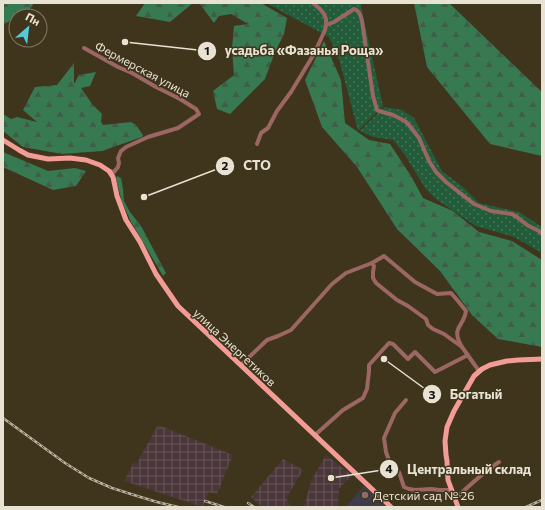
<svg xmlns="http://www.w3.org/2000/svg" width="545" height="510" viewBox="0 0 545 510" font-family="Commissioner,sans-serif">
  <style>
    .industrial { fill: url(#industrial-grid) }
    .education { fill: #3e3b4c }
    .forest { fill: url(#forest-firs) }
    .park { fill: url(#park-dots) }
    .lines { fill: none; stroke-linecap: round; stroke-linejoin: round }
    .minor { stroke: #9c6763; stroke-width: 4 }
    .major { stroke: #f39c96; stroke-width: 5 }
    .rail-casing { stroke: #bbb4a2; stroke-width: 2.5 }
    .rail { stroke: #3f341c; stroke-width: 1; stroke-dasharray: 3; stroke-linecap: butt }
    .education-dot { fill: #8d6e63; stroke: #3f341c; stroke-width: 1.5 }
    .labels { text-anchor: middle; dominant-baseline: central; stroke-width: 3; stroke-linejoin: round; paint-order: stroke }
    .street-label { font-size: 12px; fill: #e8e2d3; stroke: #3f341c }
    .poi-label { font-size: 12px; fill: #e8e2d3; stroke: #3f341c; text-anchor: start }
    .leader { fill: none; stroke: #e8e2d3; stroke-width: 1.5 }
    .callout-dot { fill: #e8e2d3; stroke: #3f341c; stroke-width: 1.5 }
    .mark-label { font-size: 12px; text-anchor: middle; font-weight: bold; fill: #111 }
    .callout-label { font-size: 13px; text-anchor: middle; font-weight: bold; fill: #e8e2d3; stroke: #3f341c; stroke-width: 3; stroke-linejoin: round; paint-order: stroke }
  </style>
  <defs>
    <pattern id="industrial-grid" width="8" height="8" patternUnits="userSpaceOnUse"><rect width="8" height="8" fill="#4b373b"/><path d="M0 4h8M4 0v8" fill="none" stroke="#655456"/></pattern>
    <pattern id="forest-firs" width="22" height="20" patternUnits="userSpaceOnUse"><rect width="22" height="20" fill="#377950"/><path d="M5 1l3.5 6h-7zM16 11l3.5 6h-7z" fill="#3e5e48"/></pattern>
    <pattern id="park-dots" width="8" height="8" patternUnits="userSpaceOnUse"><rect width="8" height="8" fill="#235c3a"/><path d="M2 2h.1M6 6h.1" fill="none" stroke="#437356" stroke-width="1.8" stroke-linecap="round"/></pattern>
  </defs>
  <rect width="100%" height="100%" fill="#3f341c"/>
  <!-- industrial -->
  <g class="industrial">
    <polygon points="158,425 233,455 217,494 209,492 203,507 124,481 134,462 137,463"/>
    <polygon points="326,455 352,475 339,489 338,507 304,507 311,481"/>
    <polygon points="283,459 303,470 287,497 287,500 291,506 291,507 262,507 251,497"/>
  </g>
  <!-- education -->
  <polygon class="education" points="364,486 387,507 349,507 347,505"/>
  <!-- forest -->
  <g class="forest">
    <path d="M3 3H34C30 10 24 15 16 16V17L3 25Z"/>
    <polygon points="145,3 261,3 287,18 284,34 275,52 265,79 230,114 217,109 213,91 234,75 232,48 234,26 248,24 231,14 219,16 214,23 200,4 193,3 170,22 136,16"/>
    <polygon points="414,3 449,3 542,92 542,156 490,144 427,67"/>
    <polygon points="324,41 341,80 345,123 369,140 390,144 411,176 423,198 453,211 479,232 512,241 542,260 542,347 498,339 472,315 440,271 397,229 357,167 322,127 305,80"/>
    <polygon points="74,63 74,84 79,75 96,72 90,86 81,88 92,104 102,114 101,122 103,125 131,122 136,125 143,135 142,137 102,151 62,154 23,147 3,131 3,114 11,119 17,117 37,122 23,110 35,87 57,85"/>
    <polygon points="3,152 48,171 75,168 86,171 76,186 53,190 3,167"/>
    <polygon points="117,176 121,178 123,189 124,201 130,212 141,226 166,273 163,276 130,220 122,202 116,179"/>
  </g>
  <!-- park -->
  <g class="park">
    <polygon points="266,3 362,3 361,7 383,106 358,131 339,59 329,37"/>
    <polygon points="384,107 402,110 414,118 442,171 464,188 479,203 519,212 542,227 542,253 514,237 476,226 436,199 425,188 405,155 393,140 373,137 360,131"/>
  </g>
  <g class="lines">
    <!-- minor -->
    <g class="minor">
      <path d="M326 25 334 22 354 9C359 10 361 16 362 21L373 96 377 110 379 111 393 115 405 121 409 125 419 138 429 161 436 172 446 182 474 204 491 211 512 214 517 217 527 225 539 231 542 234"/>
      <polyline points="84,48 118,67 132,73 156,87 180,99 196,109 199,114 178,128 148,137 126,147 121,151 118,158 119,163 118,167 114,172 109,171"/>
      <polyline points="257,144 261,133 268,128 277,111 291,92 314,54 325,30 326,25 326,19 324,14 320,9 313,3"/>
      <polyline points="372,263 374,266 373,272 373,278 376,283 397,300 408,306 426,319 428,325 433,329 444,334 462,347 479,371"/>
      <path d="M241 365 267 340 278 336 291 330 332 284 346 273 372 263 384 256 415 282 437 294 451 293 458 301 466 311C464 327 450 327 462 347"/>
      <polyline points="406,400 395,413 384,438 386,452 391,466 399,472 404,487 409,489 415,490 431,489 440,490 451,490"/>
      <polyline points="315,435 343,410 363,398 367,389 369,371 369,365 389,343 393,344 408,359 415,352 435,372 468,355"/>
      <path d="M455 499C469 486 482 473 499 462"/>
    </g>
    <!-- major -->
    <g class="major">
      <polyline points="3,140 19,150 28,155 48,159 70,158 86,160 100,165 109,171 113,177 117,196 126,220 140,242 156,274 178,306 391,507"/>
      <polyline points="458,507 448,480 447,461 446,455 445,441 447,427 454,411 474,376 482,369 490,365 507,361 518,360 542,359"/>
    </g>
    <defs>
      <g id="rail">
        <polyline points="3,418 65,463 89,478 112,488 134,495 157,502 178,507"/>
        <polyline points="205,501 224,507"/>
        <polyline points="248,503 254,507"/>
        <polyline points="526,507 542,500"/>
      </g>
    </defs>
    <!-- rail casing -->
    <use href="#rail" class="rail-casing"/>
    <!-- rail -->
    <use href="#rail" class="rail"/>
  </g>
  <!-- markers -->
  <circle class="education-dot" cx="365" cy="495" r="4"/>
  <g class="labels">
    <!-- street labels -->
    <g class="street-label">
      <text transform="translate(143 69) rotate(28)">Фермерская улица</text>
      <text transform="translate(235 347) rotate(43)">улица Энергетиков</text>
    </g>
    <!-- poi labels -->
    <g class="poi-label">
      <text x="373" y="495">Детский сад № 26</text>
    </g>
  </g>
  <!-- callouts -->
  <path class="leader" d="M125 42L207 51M144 197L225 166M384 359L432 394M331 478L389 469"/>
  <g class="callout-dot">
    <circle cx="125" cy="42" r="4"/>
    <circle cx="144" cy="197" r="4"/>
    <circle cx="384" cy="359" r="4"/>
    <circle cx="331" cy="478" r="4"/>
    <circle cx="207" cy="51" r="10"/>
    <circle cx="225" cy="166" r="10"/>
    <circle cx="432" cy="394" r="10"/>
    <circle cx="389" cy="469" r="10"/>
  </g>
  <g class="mark-label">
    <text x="207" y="55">1</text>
    <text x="225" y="170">2</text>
    <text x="432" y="399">3</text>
    <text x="389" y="473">4</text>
  </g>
  <g class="callout-label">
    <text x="304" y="55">усадьба «Фазанья Роща»</text>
    <text x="257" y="170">СТО</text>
    <text x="476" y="399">Богатый</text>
    <text x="469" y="474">Центральный склад</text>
  </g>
  <!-- border -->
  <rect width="545" height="510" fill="none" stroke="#e8e2d3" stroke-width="8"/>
  <!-- north arrow -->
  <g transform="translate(28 28) rotate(28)"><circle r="19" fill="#3f341c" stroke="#837a65"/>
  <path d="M0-3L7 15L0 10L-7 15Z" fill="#54cadc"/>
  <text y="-6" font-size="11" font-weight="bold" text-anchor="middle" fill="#e8e2d3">Пн</text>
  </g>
</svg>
